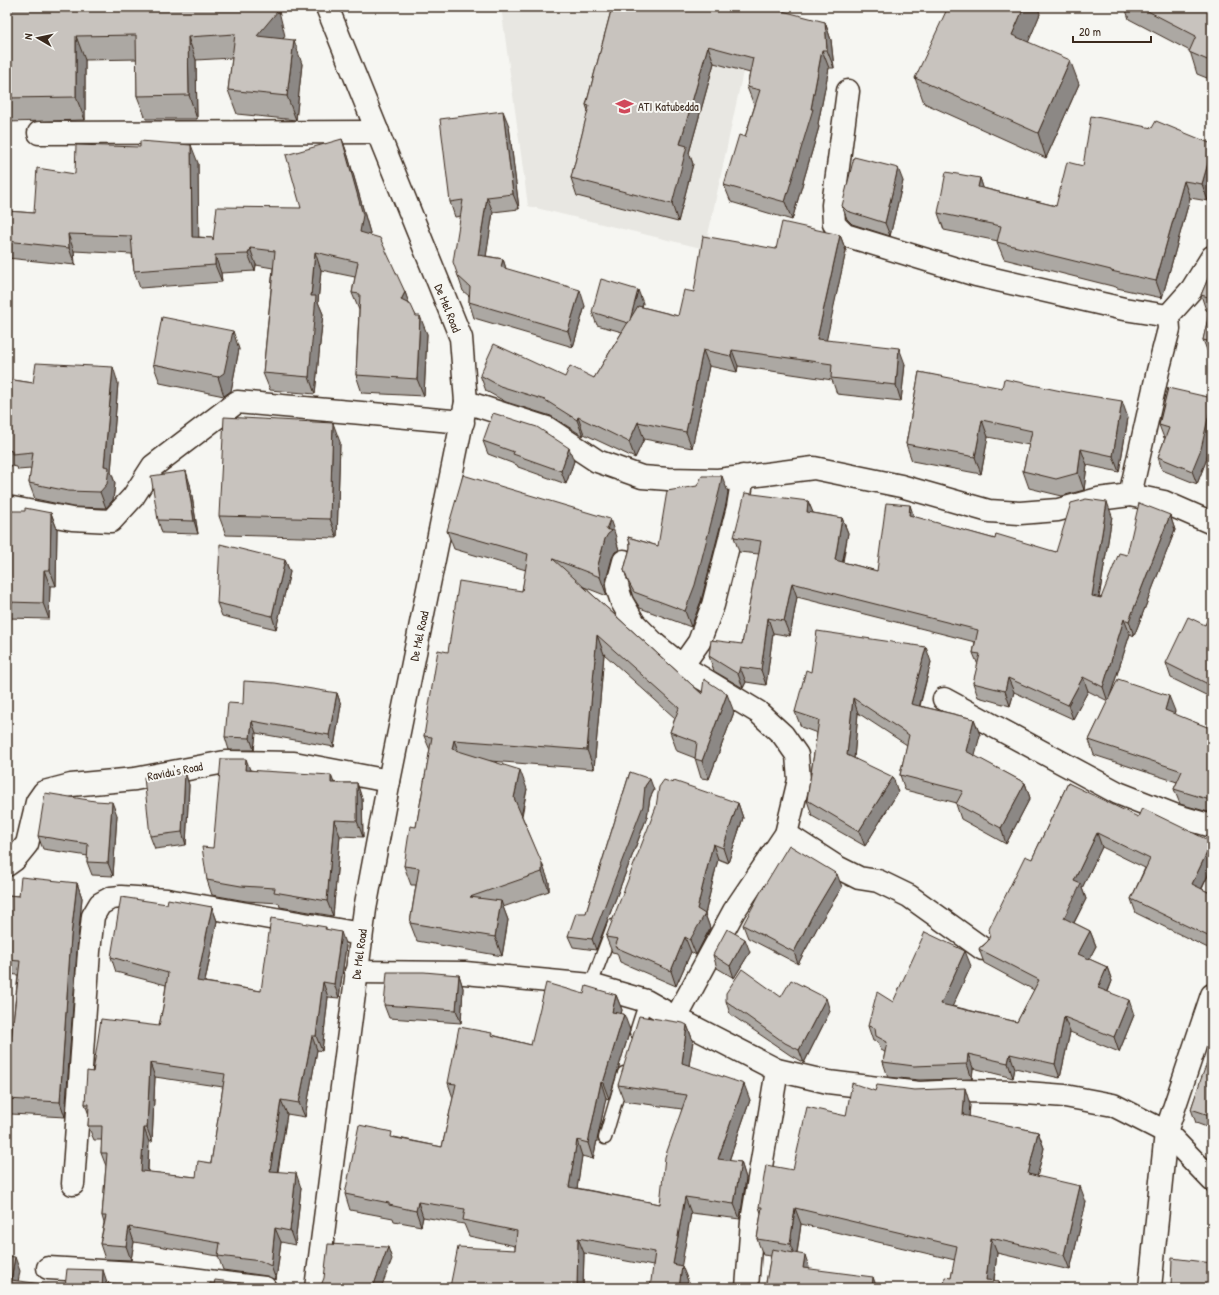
<svg xmlns="http://www.w3.org/2000/svg" width="1219" height="1295" viewBox="0 0 1219 1295" font-family="'Patrick Hand',sans-serif">
  <style>
    .built { fill: #e8e7e2 }
    .lines { fill: none; stroke-linecap: round; stroke-linejoin: round }
    .lane-casing { stroke: #3b2a1e; stroke-width: 15 }
    .street-casing { stroke: #3b2a1e; stroke-width: 25 }
    .lane { stroke: #f6f6f2; stroke-width: 12 }
    .street { stroke: #f6f6f2; stroke-width: 22 }
    .wall { fill: #aca8a3; stroke: #3b2a1e; fill-rule: evenodd }
    .shaded-wall { fill: #8c8885; stroke: #3b2a1e }
    .building { fill: #c8c3be; stroke: #3b2a1e; fill-rule: evenodd }
    .labels { text-anchor: middle; dominant-baseline: central; stroke-width: 4; stroke-linejoin: round; paint-order: stroke }
    .poi-label { font-size: 12px; fill: #3b2a1e; stroke: #f6f6f2; text-anchor: start }
    .street-label { font-size: 12px; fill: #3b2a1e; stroke: #f6f6f2 }
  </style>
  <rect width="100%" height="100%" fill="#f6f6f2"/>
  <filter id="ink" filterUnits="userSpaceOnUse"><feTurbulence type="fractalNoise" baseFrequency=".025" numOctaves="2"/><feDisplacementMap in="SourceGraphic" scale="8" xChannelSelector="R" yChannelSelector="G"/><feConvolveMatrix kernelMatrix="1 2 1 2 8 2 1 2 1" color-interpolation-filters="sRGB"/></filter>
  <g filter="url(#ink)">
    <!-- built -->
    <polygon class="built" points="501,7 757,7 705,249 528,206"/>
    <g class="lines">
      <defs>
        <g id="lane">
          <polyline points="591,985 613,926"/>
          <polyline points="636,1032 646,1001"/>
          <polyline points="605,1138 624,1073"/>
        </g>
        <g id="street">
          <polyline points="848,91 833,205 834,224 845,235 976,275 1124,309 1168,316 1169,329 1158,371 1130,495"/>
          <polyline points="39,133 378,132"/>
          <polyline points="1168,316 1192,289 1212,257"/>
          <polyline points="466,402 547,428 597,461 642,477 668,479 718,480 814,468 901,486 989,511 1020,513 1058,510 1098,499 1130,495 1164,502 1212,523"/>
          <polyline points="7,507 72,519 111,521 133,497 153,466 237,402 463,422"/>
          <polyline points="624,561 617,587 622,602 634,623 656,645 682,666"/>
          <polyline points="944,699 1118,793 1174,815 1212,826"/>
          <polyline points="786,834 837,867 859,878 878,881 909,896 983,949"/>
          <polyline points="7,865 14,860 27,844 37,802 44,792 71,785 135,779 225,762 294,763 389,781"/>
          <polyline points="356,972 465,973 591,985 646,1001 676,1018 777,1070 828,1082 919,1093 959,1091 1013,1092 1065,1096 1113,1105 1166,1132 1212,1180"/>
          <polyline points="676,1018 734,911 786,834 799,780 797,755 783,735 758,712 682,666 699,642 713,605 738,507 743,476"/>
          <polyline points="73,1184 89,951 93,916 100,904 111,898 121,897 167,900 361,934"/>
          <polyline points="48,1268 152,1274 265,1288"/>
          <polyline points="316,1288 365,909 389,781 466,402 461,338 327,7"/>
          <polyline points="747,1288 752,1221 777,1070"/>
          <polyline points="1150,1288 1166,1132 1212,995"/>
        </g>
      </defs>
      <!-- lane casing -->
      <use href="#lane" class="lane-casing"/>
      <!-- street casing -->
      <use href="#street" class="street-casing"/>
      <!-- lane -->
      <use href="#lane" class="lane"/>
      <!-- street -->
      <use href="#street" class="street"/>
    </g>
    <!-- wall -->
    <g class="wall">
      <polygon points="7,7 285,36 283,39 302,64 296,120 237,114 228,90 232,58 196,60 197,119 146,119 137,96 137,59 85,60 85,120 7,122"/>
      <polygon points="612,7 825,22 831,40 834,68 829,68 818,124 819,127 792,220 731,202 724,185 745,137 755,105 754,105 747,87 750,73 714,63 689,153 693,164 678,222 577,196 571,178 588,111 586,105"/>
      <polygon points="1125,7 1212,7 1212,80 1197,74 1190,51 1129,19"/>
      <polygon points="1040,14 1028,42 1079,84 1046,158 924,103 915,78"/>
      <polygon points="509,126 519,209 493,212 486,256 503,259 506,269 585,306 573,347 474,318 469,302 469,296 463,291 458,276 461,216 455,217 450,202"/>
      <polygon points="342,139 348,156 370,233 369,235 405,292 409,304 427,334 424,396 362,393 356,375 359,311 359,310 352,293 355,277 321,270 318,302 323,314 315,394 270,390 263,373 273,268 256,265 255,271 221,273 222,282 140,288 134,271 132,254 74,251 75,265 7,258 7,211 34,213 75,174 198,163 198,237 213,238 301,208"/>
      <polygon points="1212,144 1208,201 1190,198 1162,298 1117,288 1116,287 1004,259 997,242 998,241 944,230 938,213 980,178 983,188 1056,206 1083,166"/>
      <polygon points="903,181 890,236 852,224 847,219 842,206"/>
      <polygon points="840,235 846,251 826,340 905,364 901,401 837,394 832,380 738,366 737,372 709,366 692,448 644,439 635,458 584,434 583,436 551,416 506,402 486,391 480,375 594,378 622,332 597,325 592,312 643,303 642,307 678,316 694,292 776,249"/>
      <polygon points="1212,269 1212,356 1209,355 1203,340 1210,311 1206,310 1201,295"/>
      <polygon points="239,349 231,391 224,396 160,383 153,364"/>
      <polygon points="919,372 1128,418 1119,472 1087,465 1084,490 1062,496 1029,488 1023,471 1029,445 988,437 981,474 912,461 906,444"/>
      <polygon points="7,379 33,383 118,383 111,472 115,483 113,500 106,508 73,507 35,499 29,483 31,469 18,470 17,467 7,465"/>
      <polygon points="1168,388 1206,461 1197,484 1162,470 1158,457 1165,438 1164,438 1159,425"/>
      <polygon points="483,441 574,461 566,484 518,467 517,465 488,454"/>
      <polygon points="340,442 337,538 226,535 219,516"/>
      <polygon points="190,484 198,534 162,533 158,520"/>
      <polygon points="728,492 726,504 701,601 691,627 640,608 633,597 624,570 630,548 630,544 628,537 658,546"/>
      <polygon points="808,501 813,513 842,518 848,533 843,562 877,571 914,517 995,539 1056,552 1112,516 1099,598 1101,598 1127,555 1170,515 1175,530 1134,636 1130,634 1109,699 1175,711 1173,714 1212,729 1212,813 1180,804 1174,789 1177,782 1094,755 1089,740 1108,701 1088,691 1073,719 1014,692 1010,706 978,697 973,683 978,665 973,653 975,642 797,597 790,636 773,633 766,685 746,682 743,688 714,671 709,656 742,644 759,554 739,552 734,537"/>
      <polygon points="51,513 57,529 56,586 50,586 49,619 7,618 7,515 11,516"/>
      <polygon points="447,531 616,537 616,540 619,550 615,552 612,558 605,584 607,596 584,587 702,694 734,712 709,779 701,778 695,758 677,751 670,732 675,718 604,654 594,769 490,761 527,789 522,816 549,882 549,891 503,907 508,920 502,956 417,941 410,923 416,885 411,885 404,866 416,827 430,750 424,736 448,652 522,591 526,570 454,549"/>
      <polygon points="285,560 290,572 276,629 222,616 217,603"/>
      <polygon points="1212,611 1212,698 1171,678 1166,663 1205,625"/>
      <polygon points="931,662 920,706 974,719 980,735 974,756 1025,783 1030,798 1006,844 961,819 956,804 957,803 905,790 900,775 907,745 858,713 854,758 898,792 865,846 812,816 807,800 817,733 801,727 795,712 811,672"/>
      <polygon points="337,693 341,705 334,747 256,733 254,750 229,750 225,737 243,704"/>
      <polygon points="250,770 334,783 357,783 362,799 363,837 340,836 333,916 280,907 279,903 246,901 212,895 207,880 213,848"/>
      <polygon points="185,772 189,785 186,845 155,849 150,836"/>
      <polygon points="630,772 654,790 650,798 647,817 596,950 573,947 568,936 586,913"/>
      <polygon points="1068,783 1212,867 1202,889 1212,894 1212,950 1136,913 1131,899 1145,868 1102,847 1082,888 1086,899 1074,923 1090,931 1096,946 1089,959 1107,967 1112,981 1108,992 1134,1015 1119,1052 1070,1032 1060,1078 1015,1068 1013,1078 973,1068 972,1079 919,1080 888,1077 883,1062 885,1052 881,1050 878,1042 873,1041 868,1026 893,1002 971,966 952,1006 1017,1022 1034,990 984,963 979,949 988,941 1032,859"/>
      <polygon points="738,803 743,818 728,863 718,859 705,914 710,928 696,955 691,952 676,986 620,962 617,953 612,952 606,937"/>
      <polygon points="117,815 113,876 92,875 87,862 88,856 43,849 38,836"/>
      <polygon points="77,883 82,898 77,950 65,1117 11,1114 7,1103 7,1079 18,975 7,974 7,895 19,896"/>
      <polygon points="842,887 817,928 798,964 748,938 743,925"/>
      <path d="M167 904 212 907 217 921 205 982 261 991 326 927V929L346 946 339 998 328 997 322 1051 317 1050 305 1117 287 1114 278 1172 301 1188 295 1245 281 1242 276 1280 267 1276 223 1270 218 1256 134 1242 131 1260 105 1259 100 1244 104 1223 102 1216 106 1166 101 1153 102 1140H94L88 1126 89 1115 85 1104 93 1072 159 1026 163 1007 166 985 116 972 111 957ZM155 1077 223 1087 211 1163 196 1177 148 1172 149 1142H152Z"/>
      <polygon points="750,952 734,978 717,968 713,955"/>
      <polygon points="459,975 463,988 461,1023 389,1018 384,1005"/>
      <polygon points="584,994 616,995 622,1010 621,1014 630,1030 609,1099 606,1098 593,1159 582,1156 577,1188 660,1204 682,1109 624,1101 618,1085 687,1025 693,1041 689,1065 750,1100 729,1161 741,1162 746,1178 740,1219 691,1213 681,1265 688,1281 653,1266 584,1253 583,1288 450,1288 450,1287 515,1250 515,1246 469,1236 464,1224 423,1217 421,1226 394,1221 393,1218 350,1210 345,1194 394,1137 442,1147 453,1098 448,1083 492,1035 531,1045"/>
      <polygon points="726,1001 830,1011 804,1063 790,1055 730,1014"/>
      <polygon points="1212,1050 1212,1129 1196,1123 1191,1109"/>
      <polygon points="875,1091 970,1104 969,1117 1038,1132 1044,1148 1037,1176 1086,1202 1070,1270 997,1253 994,1281 999,1281 1002,1288 944,1288 951,1278 955,1260 801,1224 797,1254 809,1267 765,1288 771,1256 763,1255 757,1239 761,1213 759,1207 793,1170 846,1116"/>
    </g>
    <!-- shaded-wall -->
    <g class="shaded-wall">
      <polygon points="275,7 278,7 285,36 266,59 257,36"/>
      <polygon points="1024,7 1038,7 1040,14 1021,60 1012,35"/>
      <polygon points="825,22 831,40 834,68 827,50"/>
      <polygon points="76,36 85,60 85,120 76,97"/>
      <polygon points="188,37 196,60 197,119 189,95"/>
      <polygon points="294,40 302,64 296,120 287,96"/>
      <polygon points="708,46 714,63 689,153 693,164 678,222 672,204 680,144"/>
      <polygon points="822,50 829,68 818,124 819,127 792,220 785,202 811,109"/>
      <polygon points="1070,60 1079,84 1046,158 1038,133"/>
      <polygon points="503,111 509,126 519,209 513,194"/>
      <polygon points="342,139 348,156 370,233 366,250 360,232"/>
      <polygon points="191,145 198,163 199,254 192,237"/>
      <polygon points="1212,149 1212,187 1208,201 1202,184"/>
      <polygon points="898,168 903,181 890,236 885,223"/>
      <polygon points="980,178 986,196 978,187"/>
      <polygon points="1184,181 1190,198 1162,298 1156,281"/>
      <polygon points="487,197 493,212 484,270 478,255"/>
      <polygon points="68,234 74,251 75,265 69,248"/>
      <polygon points="840,235 846,251 823,356 817,339"/>
      <polygon points="250,248 256,265 255,271 248,254"/>
      <polygon points="315,252 321,270 318,302 323,314 315,394 309,377 311,296"/>
      <polygon points="215,255 221,273 222,282 215,265"/>
      <polygon points="503,259 508,275 501,267"/>
      <polygon points="580,290 585,306 573,347 568,331"/>
      <polygon points="638,290 643,303 634,336 629,323"/>
      <polygon points="405,292 411,309 401,300"/>
      <polygon points="420,316 427,334 424,396 417,379"/>
      <polygon points="233,331 239,349 231,391 224,396 218,377"/>
      <polygon points="899,348 905,364 901,401 896,385"/>
      <polygon points="703,350 709,366 692,448 686,432"/>
      <polygon points="732,350 738,366 737,372 731,356"/>
      <polygon points="113,367 118,383 111,472 115,483 113,500 106,508 100,492 104,466"/>
      <polygon points="1122,401 1128,418 1119,472 1113,456"/>
      <polygon points="1212,401 1212,434 1206,461 1197,484 1192,471"/>
      <polygon points="578,417 584,434 583,436 577,420"/>
      <polygon points="982,420 988,437 981,474 975,457"/>
      <polygon points="638,422 644,439 635,458 629,442"/>
      <polygon points="333,423 340,442 337,538 330,519"/>
      <polygon points="569,448 574,461 566,484 561,471"/>
      <polygon points="1081,449 1087,465 1084,490 1078,473"/>
      <polygon points="186,471 190,484 198,534 194,521"/>
      <polygon points="722,476 728,492 726,504 701,601 691,627 685,611"/>
      <polygon points="808,501 814,515 807,512"/>
      <polygon points="1107,502 1112,516 1097,610 1092,596"/>
      <polygon points="910,505 915,520 909,515"/>
      <polygon points="51,513 57,529 56,586 50,570"/>
      <polygon points="1170,515 1175,530 1134,636 1129,621"/>
      <polygon points="842,518 848,533 840,575 835,560"/>
      <polygon points="610,519 616,537 616,540 619,550 615,552 612,558 605,584 607,596 600,577 598,565"/>
      <polygon points="285,560 290,572 276,629 272,616"/>
      <polygon points="44,570 50,586 49,619 43,603"/>
      <polygon points="792,583 797,597 790,636 784,621"/>
      <polygon points="768,618 773,633 766,685 761,670"/>
      <polygon points="1124,619 1130,634 1108,702 1103,687"/>
      <polygon points="597,635 604,654 594,769 587,750"/>
      <polygon points="926,647 931,662 916,719 911,704"/>
      <polygon points="740,667 746,682 743,688 738,674"/>
      <polygon points="1083,677 1088,691 1073,719 1068,705"/>
      <polygon points="1008,678 1014,692 1010,706 1005,691"/>
      <polygon points="337,693 341,705 334,747 329,735"/>
      <polygon points="727,694 734,712 709,779 702,761"/>
      <polygon points="1169,696 1175,711 1170,725 1165,710"/>
      <polygon points="853,698 858,713 853,770 847,755"/>
      <polygon points="974,719 980,735 972,767 966,751"/>
      <polygon points="252,721 256,733 254,750 250,738"/>
      <polygon points="454,740 461,758 452,749"/>
      <polygon points="246,759 252,775 245,770"/>
      <polygon points="520,770 527,789 521,817 514,798"/>
      <polygon points="185,772 189,785 186,845 182,832"/>
      <polygon points="331,775 337,791 331,783"/>
      <polygon points="893,777 898,792 865,846 859,831"/>
      <polygon points="650,779 654,790 650,798 647,817 596,950 592,939 645,786"/>
      <polygon points="357,783 362,799 363,837 357,821"/>
      <polygon points="1025,783 1030,798 1006,844 1001,828"/>
      <polygon points="112,802 117,815 113,876 108,863"/>
      <polygon points="738,803 743,818 728,863 723,848"/>
      <polygon points="334,820 340,836 333,916 327,901"/>
      <polygon points="1097,833 1102,847 1082,888 1086,899 1069,932 1064,918 1074,881"/>
      <polygon points="1212,842 1212,867 1197,898 1192,884"/>
      <polygon points="713,844 718,859 705,914 710,928 696,955 690,940 697,909"/>
      <polygon points="542,863 549,882 549,891 542,872"/>
      <polygon points="837,874 842,887 817,928 798,964 794,952 812,916"/>
      <polygon points="77,883 82,898 77,950 65,1117 60,1102 71,936"/>
      <polygon points="501,901 508,920 502,956 495,937"/>
      <polygon points="212,907 217,921 202,996 197,981"/>
      <polygon points="1090,931 1096,946 1084,969 1078,954"/>
      <polygon points="341,932 346,946 339,998 334,984"/>
      <polygon points="685,937 691,952 676,986 671,971"/>
      <polygon points="745,939 750,952 734,978 730,966"/>
      <polygon points="965,951 971,966 947,1018 941,1004"/>
      <polygon points="1107,967 1112,981 1103,1003 1098,988"/>
      <polygon points="459,975 463,988 461,1023 456,1010"/>
      <polygon points="323,982 328,997 322,1051 316,1036"/>
      <polygon points="616,995 622,1010 617,1028 612,1012"/>
      <polygon points="826,998 830,1011 804,1063 799,1050"/>
      <polygon points="1129,1000 1134,1015 1119,1052 1114,1037"/>
      <polygon points="624,1014 630,1030 609,1099 603,1083"/>
      <polygon points="1064,1017 1070,1032 1060,1078 1055,1064"/>
      <polygon points="687,1025 693,1041 687,1078 682,1063"/>
      <polygon points="312,1036 317,1050 305,1117 299,1103"/>
      <polygon points="968,1054 973,1068 972,1079 967,1064"/>
      <polygon points="1010,1054 1015,1068 1013,1078 1008,1063"/>
      <polygon points="150,1063 155,1077 152,1142 147,1128"/>
      <polygon points="601,1082 606,1098 593,1159 588,1143"/>
      <polygon points="744,1084 750,1100 724,1175 718,1159"/>
      <polygon points="965,1088 970,1104 968,1131 963,1115"/>
      <polygon points="281,1100 287,1114 275,1185 270,1171"/>
      <polygon points="144,1128 149,1142 147,1185 141,1171"/>
      <polygon points="1038,1132 1044,1148 1034,1190 1028,1174"/>
      <polygon points="577,1140 582,1156 575,1202 569,1187"/>
      <polygon points="741,1162 746,1178 740,1219 734,1204"/>
      <polygon points="296,1173 301,1188 295,1245 290,1231"/>
      <polygon points="1080,1186 1086,1202 1070,1270 1064,1255"/>
      <polygon points="685,1197 691,1213 679,1280 673,1264"/>
      <polygon points="418,1202 423,1217 421,1226 416,1211"/>
      <polygon points="795,1208 801,1224 796,1259 790,1244"/>
      <polygon points="129,1227 134,1242 131,1260 126,1246"/>
      <polygon points="275,1228 281,1242 276,1280 271,1266"/>
      <polygon points="578,1238 584,1253 583,1288 577,1288"/>
      <polygon points="991,1238 997,1253 993,1288 986,1280"/>
      <polygon points="388,1247 392,1259 381,1288 373,1288 376,1279"/>
      <polygon points="805,1255 809,1267 807,1279 803,1268"/>
      <polygon points="15,1257 20,1271 17,1288 11,1280"/>
      <polygon points="682,1266 688,1281 687,1288 679,1288"/>
      <polygon points="103,1270 108,1285 108,1288 102,1288"/>
      <polygon points="873,1277 877,1288 872,1288"/>
      <polygon points="999,1281 1002,1288 999,1288"/>
    </g>
    <!-- building -->
    <g class="building">
      <polygon points="7,7 275,7 277,12 257,36 294,40 287,96 228,90 235,34 188,37 189,95 137,96 136,35 76,36 76,97 7,98"/>
      <polygon points="612,7 767,7 825,22 827,50 822,50 811,109 813,109 785,202 724,185 739,135 745,137 760,90 747,87 753,58 708,46 680,144 687,146 672,204 571,178 589,106 586,105"/>
      <polygon points="948,7 1024,7 1012,35 1070,60 1038,133 915,78"/>
      <polygon points="1140,7 1212,7 1212,62 1189,52 1196,36"/>
      <polygon points="503,111 513,194 487,197 478,255 503,259 501,267 580,290 568,331 469,302 470,287 458,276 453,262 463,200 450,202 440,119"/>
      <polygon points="1091,116 1152,128 1156,121 1212,144 1212,149 1202,184 1184,181 1156,281 1111,271 1111,270 997,242 1001,226 938,213 946,172 980,178 978,187 1056,206 1067,162 1083,166"/>
      <polygon points="342,139 363,215 360,232 380,238 405,292 401,300 411,305 416,316 420,316 417,379 356,375 360,294 352,293 358,262 315,252 311,296 316,296 309,377 263,373 275,251 250,248 248,254 215,255 215,265 134,271 131,236 68,234 69,248 7,241 7,211 34,213 37,168 75,174 76,145 140,147 140,141 191,145 192,237 213,238 213,240 217,207 301,208 286,155"/>
      <polygon points="854,157 898,168 885,223 847,211 842,206"/>
      <polygon points="782,222 840,235 817,339 899,348 896,385 831,378 832,364 732,350 731,356 703,350 686,432 638,422 629,442 578,417 577,420 545,400 500,386 480,375 494,344 565,377 570,366 594,378 638,306 678,316 684,290 694,292 703,236 776,249"/>
      <polygon points="1212,269 1212,298 1201,295"/>
      <polygon points="601,279 638,290 630,320 628,323 592,312"/>
      <polygon points="1212,300 1212,342 1203,340"/>
      <polygon points="162,317 233,331 224,373 218,377 153,364"/>
      <polygon points="36,363 113,367 104,466 109,467 107,484 100,492 68,491 29,483 33,452 12,454 12,451 7,450 7,379 33,383"/>
      <polygon points="919,372 1002,388 1004,379 1066,392 1122,401 1113,456 1081,449 1078,473 1056,479 1023,471 1032,431 982,420 975,457 906,444"/>
      <polygon points="1168,388 1212,398 1212,401 1201,449 1192,471 1158,457 1169,428 1159,425"/>
      <polygon points="493,413 537,427 569,448 561,471 513,454 514,452 483,441"/>
      <polygon points="224,417 333,423 330,519 219,516"/>
      <polygon points="186,471 194,521 158,520 151,476"/>
      <polygon points="463,475 610,519 606,529 612,531 608,534 605,539 598,565 600,577 553,559 702,694 704,679 727,694 702,761 695,759 697,742 670,732 679,708 597,635 587,750 454,740 452,749 520,770 514,798 542,863 542,872 470,897 501,901 495,937 410,923 419,868 404,866 410,826 416,827 432,737 424,736 438,650 448,652 459,581 522,591 528,554 447,531"/>
      <polygon points="702,476 722,476 720,488 695,585 685,611 634,592 628,581 624,570 630,548 630,542 628,537 658,546 667,491 697,486"/>
      <polygon points="745,493 808,501 807,512 842,518 835,560 877,571 886,503 910,505 909,515 995,539 996,534 1056,552 1071,503 1086,499 1107,502 1092,596 1101,598 1119,553 1127,555 1139,503 1170,515 1129,621 1124,619 1103,687 1083,677 1068,705 1008,678 1005,691 973,683 980,654 973,653 978,630 792,583 784,621 768,618 761,670 740,667 738,674 709,656 711,640 742,644 761,541 734,537"/>
      <polygon points="25,508 51,513 50,570 44,570 43,603 7,602 7,515 11,516 11,511 25,511"/>
      <polygon points="220,544 285,560 272,616 217,603"/>
      <polygon points="1212,611 1212,686 1166,663 1188,617 1205,625"/>
      <polygon points="817,631 926,647 911,704 974,719 966,751 1025,783 1001,828 956,804 963,791 900,775 909,735 853,698 847,755 893,777 859,831 807,800 819,720 795,712 806,670 811,672"/>
      <polygon points="1118,679 1169,696 1165,710 1212,729 1212,801 1210,800 1174,789 1182,771 1089,740"/>
      <polygon points="244,681 275,683 337,693 329,735 252,721 250,738 225,737 228,703 243,704"/>
      <polygon points="221,759 246,759 245,770 331,775 331,783 357,783 357,821 334,820 327,901 274,892 275,888 241,886 207,880 202,847 213,848"/>
      <polygon points="185,772 182,832 150,836 144,777"/>
      <polygon points="630,772 650,779 645,786 643,806 592,939 568,936 576,913 586,913"/>
      <polygon points="664,780 673,783 674,781 738,803 723,848 713,844 697,909 705,914 690,940 685,937 671,971 615,947 618,939 606,937 656,807 659,787"/>
      <polygon points="1068,783 1138,817 1142,808 1212,842 1192,884 1212,894 1212,938 1131,899 1150,859 1097,833 1074,881 1081,884 1064,918 1090,931 1078,954 1107,967 1098,988 1129,1000 1114,1037 1064,1017 1055,1064 1010,1054 1008,1063 968,1054 967,1064 914,1066 883,1062 887,1042 876,1036 875,1028 868,1026 877,992 893,1002 925,932 965,951 941,1004 1017,1022 1039,980 979,949 980,947 983,946 988,941 990,935 989,929 1025,856 1032,859"/>
      <polygon points="45,793 95,801 112,802 108,863 87,862 88,844 38,836"/>
      <polygon points="789,845 837,874 812,916 794,952 743,925 760,893"/>
      <polygon points="21,877 77,883 71,936 60,1102 7,1099 8,1067 20,961 7,960 7,895 19,896"/>
      <path d="M121 897 167 904 168 899 212 907 197 981 261 991 271 918 326 927 325 929 341 932 334 984 323 982 316 1036H312L299 1103 281 1100 270 1171 296 1173 290 1231 275 1228 271 1266 261 1261 218 1256 220 1243 129 1227 126 1246 100 1244 106 1216H102L107 1153H101L102 1126H88L89 1104H85L87 1071 93 1072 101 1019 159 1026 163 1007 168 973 111 957ZM150 1063 225 1074 211 1163 198 1161 196 1177 141 1171 144 1128H147Z"/>
      <polygon points="727,929 745,939 730,966 713,955"/>
      <polygon points="742,969 781,997 791,980 826,998 799,1050 785,1043 726,1001 726,993"/>
      <polygon points="387,972 424,972 459,975 456,1010 384,1005"/>
      <polygon points="546,983 584,994 586,986 616,995 612,1012 624,1014 603,1083 601,1082 588,1143 577,1140 569,1187 660,1204 665,1157 687,1095 618,1085 639,1016 683,1023 687,1025 682,1063 744,1084 718,1159 741,1162 734,1204 685,1197 673,1264 682,1266 679,1288 650,1288 655,1252 578,1238 577,1288 457,1288 450,1287 458,1247 515,1250 517,1231 463,1220 465,1209 418,1202 416,1211 389,1205 389,1203 345,1194 359,1125 392,1132 391,1137 442,1147 456,1084 448,1083 459,1027 492,1033 491,1035 531,1045"/>
      <polygon points="1212,1050 1212,1116 1191,1109 1201,1079"/>
      <polygon points="852,1083 875,1091 877,1085 914,1090 965,1088 963,1115 1038,1132 1028,1174 1080,1186 1064,1255 991,1238 986,1280 999,1281 999,1288 944,1288 945,1277 951,1278 957,1246 795,1208 790,1244 757,1239 762,1207 759,1207 766,1165 793,1170 807,1107 846,1116"/>
      <polygon points="328,1244 388,1247 376,1279 373,1288 317,1288 322,1283 324,1278"/>
      <polygon points="772,1249 805,1255 803,1268 873,1277 872,1288 765,1288"/>
      <polygon points="7,1256 15,1257 11,1280 65,1287 67,1269 103,1270 102,1288 7,1288"/>
      <polygon points="1172,1258 1212,1263 1212,1288 1171,1288"/>
      <polygon points="215,1280 246,1284 246,1288 209,1288 210,1283 214,1284"/>
      <polygon points="1063,1284 1112,1288 1063,1288"/>
    </g>
  </g>
  <!-- icons -->
  <defs>
    <symbol id="university-bare" viewBox="-9 -9 18 18"><path d="M0-5L7-2L0 1L-7-2ZM-4 1L0 2.5L4 1V4Q0 6-4 4Z" fill="#d1495b" stroke="#f6f6f2" stroke-width="2.5" paint-order="stroke"/></symbol>
  </defs>
  <g fill-rule="evenodd">
    <use href="#university-bare" x="612" y="94" width="25" height="25"/>
  </g>
  <g class="labels">
    <!-- poi labels -->
    <g class="poi-label">
      <text x="638" y="106">ATI Katubedda</text>
    </g>
    <!-- street labels -->
    <g class="street-label">
      <text transform="translate(448 308) rotate(68)">De Mel Road</text>
      <text transform="translate(419 636) rotate(-78)">De Mel Road</text>
      <text transform="translate(175 771) rotate(-11)">Ravidu's Road</text>
      <text transform="translate(359 954) rotate(-82)">De Mel Road</text>
    </g>
  </g>
  <!-- margin -->
  <rect width="1219" height="1295" fill="none" stroke="#f6f6f2" stroke-width="24"/>
  <rect x="12" y="12" width="1195" height="1271" fill="none" stroke="#3b2a1e" stroke-width="1.5" filter="url(#ink)"/>
  <!-- north arrow -->
  <g transform="translate(38 38) rotate(279)" stroke="#f6f6f2" stroke-width="3" paint-order="stroke">
  <path d="M0-3L7 15L0 10L-7 15Z" fill="#3b2a1e"/>
  <text y="-6" font-size="11" font-weight="bold" text-anchor="middle" fill="#3b2a1e">N</text>
  </g>
  <!-- scale -->
  <path d="M1073 36v6h78v-6" fill="none" stroke="#3b2a1e" stroke-width="2"/>
  <text x="1079" y="36" font-size="12" fill="#3b2a1e" stroke="#f6f6f2" stroke-width="3" paint-order="stroke">20 m</text>
</svg>
